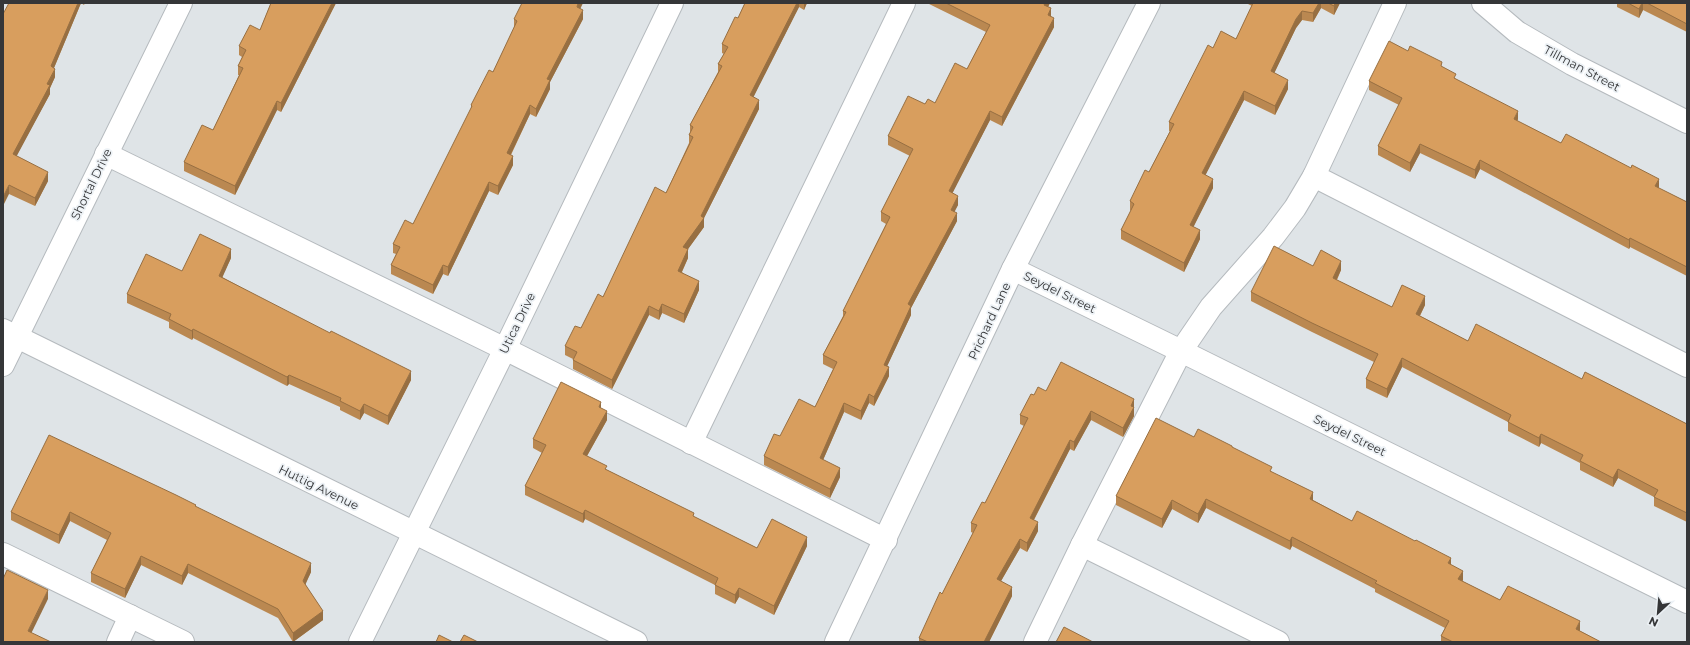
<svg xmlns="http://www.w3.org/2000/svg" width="1690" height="645" viewBox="0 0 1690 645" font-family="Montserrat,sans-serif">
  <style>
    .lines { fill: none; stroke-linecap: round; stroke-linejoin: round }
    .minor-casing { stroke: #b5babe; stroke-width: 24 }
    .minor { stroke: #fff; stroke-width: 22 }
    .wall { fill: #ba8851 }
    .shaded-wall { fill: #976f42 }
    .building { fill: #d89e5e; stroke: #976f42 }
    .labels { text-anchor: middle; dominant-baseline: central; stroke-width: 3.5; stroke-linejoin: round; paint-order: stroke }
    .street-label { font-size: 12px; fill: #353638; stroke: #ecf1f5 }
  </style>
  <rect width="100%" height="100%" fill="#dfe4e7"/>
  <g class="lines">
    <defs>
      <g id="minor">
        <polyline points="1395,3 1314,176 1687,366"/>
        <polyline points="1483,3 1517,32 1572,64 1687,122"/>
        <polyline points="106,154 505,349 886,540"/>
        <polyline points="1013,269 1181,351 1687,602"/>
        <polyline points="3,330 636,642"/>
        <polyline points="3,365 181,3"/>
        <polyline points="691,443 904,3"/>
        <polyline points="1082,545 1278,642"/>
        <polyline points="3,554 183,642"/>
        <polyline points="118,642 130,616"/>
        <polyline points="360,642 505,349 672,3"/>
        <polyline points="836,642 1013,269 1149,3"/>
        <polyline points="1035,642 1082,545 1181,351 1211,307 1273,237 1295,208 1314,176"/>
      </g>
    </defs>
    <!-- minor casing -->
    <use href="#minor" class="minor-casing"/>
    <!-- minor -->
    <use href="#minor" class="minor"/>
  </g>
  <!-- wall -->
  <g class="wall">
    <polygon points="9,3 85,3 84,5 81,3 54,68 55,77 50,88 50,94 16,156 48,181 35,206 9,194"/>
    <polygon points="271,3 336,3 281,112 277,110 235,195 184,171 184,162 213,130 239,75 238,75 238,66 242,57 239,55 239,46 260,30"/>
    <polygon points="745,3 807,3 804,10 799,7 753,97 759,109 704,218 704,227 688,249 688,258 682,272 699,290 684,323 662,313 659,320 649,315 612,389 573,369 573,359 565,355 565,346 581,328 603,297 666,193 689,143 689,135 690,133 690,125 718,72 718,64 724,54 722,53 722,44 738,18"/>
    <polygon points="927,3 1050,3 1048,7 1054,27 1002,126 990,120 952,193 958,205 954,211 957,221 911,308 911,315 887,366 889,376 874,406 869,403 861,420 844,412 823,460 840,477 830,498 764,465 764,456 780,436 815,407 833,369 823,364 823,355 843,316 843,311 886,224 881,221 881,212 910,156 888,145 888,136 925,104 935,103 967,69 986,32"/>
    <polygon points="1246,3 1340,3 1334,15 1321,8 1313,22 1302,20 1296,28 1274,73 1288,89 1275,115 1244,100 1205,175 1213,188 1193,227 1200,239 1184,272 1121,239 1121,230 1131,211 1130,210 1130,201 1149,172 1170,131 1169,131 1169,122 1213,48 1236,39 1252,6"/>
    <polygon points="1617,3 1687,3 1687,32 1643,10 1639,18 1617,7"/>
    <polygon points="580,8 583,19 550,82 550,89 536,117 530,114 511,155 513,165 498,195 489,191 448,276 443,274 433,294 391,274 391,265 396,254 393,253 393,244 413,224 471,110 471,105 493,72 514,28 514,19"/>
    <polygon points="1408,51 1442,67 1456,79 1518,119 1517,121 1561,143 1687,202 1687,276 1630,247 1629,249 1480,169 1475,179 1420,153 1410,172 1378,155 1378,146 1399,105 1369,90 1369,81"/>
    <polygon points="231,258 222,277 411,380 388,425 364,413 360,420 340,410 340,407 289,384 287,386 193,338 192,340 169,328 169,322 127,303 127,294 182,271"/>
    <polygon points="1313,266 1341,270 1337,280 1392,307 1425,305 1420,316 1468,341 1582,379 1687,424 1687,522 1654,506 1654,497 1618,478 1613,487 1580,470 1580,463 1541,443 1539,447 1508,431 1508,422 1402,367 1387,398 1366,388 1366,379 1374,362 1312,332 1251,301 1251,292"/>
    <polygon points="1046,391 1134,399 1134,416 1123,437 1091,420 1074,451 1070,449 1034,520 1038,531 1027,552 1020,548 1001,581 1012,596 989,642 919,642 919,638 942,594 973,533 971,532 971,523 985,503 1024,426 1020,424 1020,415 1034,395"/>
    <polygon points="601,408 607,420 587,456 607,470 694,517 757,548 807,546 774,615 739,597 735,604 715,594 715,585 585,519 583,523 525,495 525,486 542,453 533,448 533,439"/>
    <polygon points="1194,437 1232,448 1272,472 1313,500 1352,521 1451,565 1463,580 1462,581 1500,600 1580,630 1580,631 1601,642 1441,642 1441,636 1445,628 1375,592 1375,589 1292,546 1290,550 1206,508 1198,523 1172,509 1162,528 1116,505 1116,496"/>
    <polygon points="196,507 311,572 305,584 323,620 293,642 278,618 188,573 182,585 141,565 125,598 91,582 91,573 107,540 70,521 59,544 11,520 11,512"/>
  </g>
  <!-- shaded-wall -->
  <g class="shaded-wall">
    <polygon points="78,3 81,3 51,75 51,66"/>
    <polygon points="332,3 336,3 281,112 281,103"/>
    <polygon points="578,3 583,3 577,16 577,7"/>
    <polygon points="797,3 799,3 799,7 750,104 750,95"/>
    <polygon points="804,3 807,3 804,10"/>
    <polygon points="1045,3 1050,3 1044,14 1044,5"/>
    <polygon points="1319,3 1321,3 1321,8 1313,22 1313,13"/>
    <polygon points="1335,3 1340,3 1334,15 1334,6"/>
    <polygon points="1642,3 1643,3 1643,10 1639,18 1639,9"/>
    <polygon points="1051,8 1051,17 1048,15"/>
    <polygon points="583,10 583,19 550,82 550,89 536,117 536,109 547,79"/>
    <polygon points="1302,11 1302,20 1296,28 1271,80 1271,71 1296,19"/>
    <polygon points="1054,18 1054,27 1002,126 1002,117"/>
    <polygon points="55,69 55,77 50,88 50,94 13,163 13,154"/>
    <polygon points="1288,80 1288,89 1275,115 1275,106"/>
    <polygon points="1244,91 1244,100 1202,182 1202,173"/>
    <polygon points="759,100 759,109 704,218 704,227 683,256 683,247 701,216"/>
    <polygon points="277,101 277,110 235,195 235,186"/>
    <polygon points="530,105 530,114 507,162 507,153"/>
    <polygon points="990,111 990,120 949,200 949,191"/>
    <polygon points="1518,111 1518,119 1514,128 1514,119"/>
    <polygon points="1420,144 1420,153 1410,172 1410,163"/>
    <polygon points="513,156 513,165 498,195 498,186"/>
    <polygon points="1480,160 1480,169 1475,179 1475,170"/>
    <polygon points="48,172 48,181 35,206 35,198"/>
    <polygon points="1213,179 1213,188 1190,234 1190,225"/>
    <polygon points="1659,179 1659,188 1655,195 1655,186"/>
    <polygon points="489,182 489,191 448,276 448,267"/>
    <polygon points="9,185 9,194 3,206 3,197"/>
    <polygon points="958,196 958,205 951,219 951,210"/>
    <polygon points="957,213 957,221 911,308 911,315 884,373 884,365 908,304"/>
    <polygon points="1200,230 1200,239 1184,272 1184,263"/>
    <polygon points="1630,238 1630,247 1629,249 1629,240"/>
    <polygon points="231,249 231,258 219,285 219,276"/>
    <polygon points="688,249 688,258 678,280 678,271"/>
    <polygon points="1341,261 1341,270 1333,287 1333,278"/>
    <polygon points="443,265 443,274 433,294 433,285"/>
    <polygon points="699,281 699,290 684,323 684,314"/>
    <polygon points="1425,296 1425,305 1416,323 1416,314"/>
    <polygon points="662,304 662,313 659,320 659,311"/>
    <polygon points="649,306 649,315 612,389 612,380"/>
    <polygon points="193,329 193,338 192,340 192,331"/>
    <polygon points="1402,358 1402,367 1387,398 1387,389"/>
    <polygon points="889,367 889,376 874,406 874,397"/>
    <polygon points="411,371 411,380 388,425 388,416"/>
    <polygon points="289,375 289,384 287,386 287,377"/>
    <polygon points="869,394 869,403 861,420 861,411"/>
    <polygon points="1134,399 1134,416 1123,437 1123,428 1131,406"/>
    <polygon points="601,402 601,411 599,407"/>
    <polygon points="844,403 844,412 820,467 820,458"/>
    <polygon points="364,404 364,413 360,420 360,411"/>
    <polygon points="607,411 607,420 583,463 583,454"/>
    <polygon points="1091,411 1091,420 1074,451 1074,442"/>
    <polygon points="1541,434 1541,443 1539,447 1539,438"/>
    <polygon points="1070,440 1070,449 1030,527 1030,518"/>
    <polygon points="840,468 840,477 830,498 830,489"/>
    <polygon points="1618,469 1618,478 1613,487 1613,478"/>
    <polygon points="1313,492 1313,501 1310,499"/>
    <polygon points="1206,499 1206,508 1198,523 1198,514"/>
    <polygon points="1172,500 1172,509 1162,528 1162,519"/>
    <polygon points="585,510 585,519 583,523 583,514"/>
    <polygon points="70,512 70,521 59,544 59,535"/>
    <polygon points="1038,522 1038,531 1027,552 1027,543"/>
    <polygon points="807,537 807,546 774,615 774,606"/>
    <polygon points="1292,537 1292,546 1290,550 1290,541"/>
    <polygon points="1020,539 1020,548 997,588 997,579"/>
    <polygon points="141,556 141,565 125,598 125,589"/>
    <polygon points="1451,558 1451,566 1448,563"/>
    <polygon points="311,563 311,572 303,590 303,581"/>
    <polygon points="188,564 188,573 182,585 182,576"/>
    <polygon points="1463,571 1463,580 1458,588 1458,579"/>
    <polygon points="1012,587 1012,596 989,642 984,642"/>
    <polygon points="739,588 739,597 735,604 735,595"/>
    <polygon points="48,590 48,599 28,640 28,631"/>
    <polygon points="323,611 323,620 293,642 293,633"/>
    <polygon points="1580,621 1580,630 1576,638 1576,629"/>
  </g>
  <!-- building -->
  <g class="building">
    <polygon points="9,3 78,3 51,66 55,69 47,84 50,85 13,154 48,172 35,198 9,185 3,197 3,14"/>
    <polygon points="271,3 332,3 281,103 277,101 235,186 184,162 202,125 213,130 243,68 238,66 246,50 239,46 250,25 260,30"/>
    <polygon points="522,3 578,3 577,7 583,10 547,79 550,80 536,109 530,105 507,153 513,156 498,186 489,182 448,267 443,265 433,285 391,265 400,247 393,244 405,220 413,224 472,106 471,105 489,70 493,72 517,21 514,19"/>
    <polygon points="745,3 797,3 750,95 759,100 701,216 704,218 683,247 688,249 678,271 699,281 684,314 662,304 659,311 649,306 612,380 573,360 577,352 565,346 575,326 581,328 598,294 603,297 655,187 666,193 693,137 689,135 693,127 690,125 722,66 718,64 728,47 722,44 735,17 738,18"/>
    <polygon points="946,3 1045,3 1044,5 1051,8 1048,15 1054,18 1002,117 990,111 949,191 958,196 951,210 957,213 908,304 911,306 884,365 889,367 874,397 869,394 861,411 844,403 820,458 840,468 830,489 764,456 774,434 780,436 799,399 815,407 837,362 823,355 846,312 843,311 890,217 881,212 913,149 888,136 908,96 925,104 928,99 935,103 955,63 967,69 990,25"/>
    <polygon points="1253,3 1319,3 1313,13 1302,11 1296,19 1271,71 1288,80 1275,106 1244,91 1202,173 1213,179 1190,225 1200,230 1184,263 1121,230 1134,204 1130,201 1145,170 1149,172 1174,124 1169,122 1208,45 1213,48 1221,31 1236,39"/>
    <polygon points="1328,3 1335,3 1334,6"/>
    <polygon points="1628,3 1642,3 1639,9"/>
    <polygon points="1647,3 1687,3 1687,24"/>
    <polygon points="1389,41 1408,51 1410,46 1442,62 1441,66 1456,74 1454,78 1518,111 1514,119 1561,143 1566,134 1631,168 1632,165 1659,179 1655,186 1687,202 1687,267 1630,238 1629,240 1480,160 1475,170 1420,144 1410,163 1378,146 1402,98 1369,81"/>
    <polygon points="200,234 231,249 219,276 330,333 331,331 411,371 388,416 364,404 360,411 340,401 341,398 289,375 287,377 193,329 192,331 169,319 171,314 127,294 146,254 182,271"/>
    <polygon points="1274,246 1313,266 1321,250 1341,261 1333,278 1392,307 1402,285 1425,296 1416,314 1468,341 1476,324 1582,379 1585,372 1687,424 1687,513 1654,497 1658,490 1618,469 1613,478 1580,461 1583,455 1541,434 1539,438 1508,422 1511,415 1402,358 1387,389 1366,379 1378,354 1312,323 1251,292"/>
    <polygon points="1061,362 1134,399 1131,406 1134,407 1123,428 1091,411 1074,442 1070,440 1030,518 1038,522 1027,543 1020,539 997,579 1012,587 984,642 928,642 919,638 940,592 942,594 977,525 971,523 982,502 985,503 1028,418 1020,415 1031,394 1034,395 1038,387 1046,391"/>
    <polygon points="561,382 601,402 599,407 607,411 583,454 607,466 605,469 694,513 693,516 757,548 772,519 807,537 774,606 739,588 735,595 715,585 718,578 585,510 583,514 525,486 546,445 533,439"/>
    <polygon points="1156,418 1194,437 1198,429 1232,446 1232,447 1272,467 1270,471 1313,492 1310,499 1352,521 1357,511 1415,541 1416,540 1451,558 1448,563 1463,571 1458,579 1500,600 1508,586 1580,621 1576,629 1601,642 1453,642 1441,636 1449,621 1375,583 1377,581 1292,537 1290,541 1206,499 1198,514 1172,500 1162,519 1116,496"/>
    <polygon points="49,435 176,495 196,505 195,506 311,563 303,581 323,611 293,633 278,609 188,564 182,576 141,556 125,589 91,573 111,533 70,512 59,535 11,512"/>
    <polygon points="7,570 48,590 28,631 51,642 3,642 3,579"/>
    <polygon points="1064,627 1093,642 1056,642"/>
    <polygon points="439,635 453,642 436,642"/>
    <polygon points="464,635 478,642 460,642"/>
  </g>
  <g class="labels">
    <!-- street labels -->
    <g class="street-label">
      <text transform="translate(1582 68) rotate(28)">Tillman Street</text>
      <text transform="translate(91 184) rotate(-64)">Shortal Drive</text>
      <text transform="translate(1060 292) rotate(26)">Seydel Street</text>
      <text transform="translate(989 321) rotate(-65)">Prichard Lane</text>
      <text transform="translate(517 323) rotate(-64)">Utica Drive</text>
      <text transform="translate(1350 435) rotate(26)">Seydel Street</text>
      <text transform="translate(319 487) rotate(26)">Huttig Avenue</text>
    </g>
  </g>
  <!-- border -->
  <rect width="1690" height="645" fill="none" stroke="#353638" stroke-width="8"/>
  <!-- north arrow -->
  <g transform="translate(1658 613) rotate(206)" stroke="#ecf1f5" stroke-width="3" paint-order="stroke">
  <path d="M0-3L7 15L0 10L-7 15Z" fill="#353638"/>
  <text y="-6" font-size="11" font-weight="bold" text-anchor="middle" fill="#353638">N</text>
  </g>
</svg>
